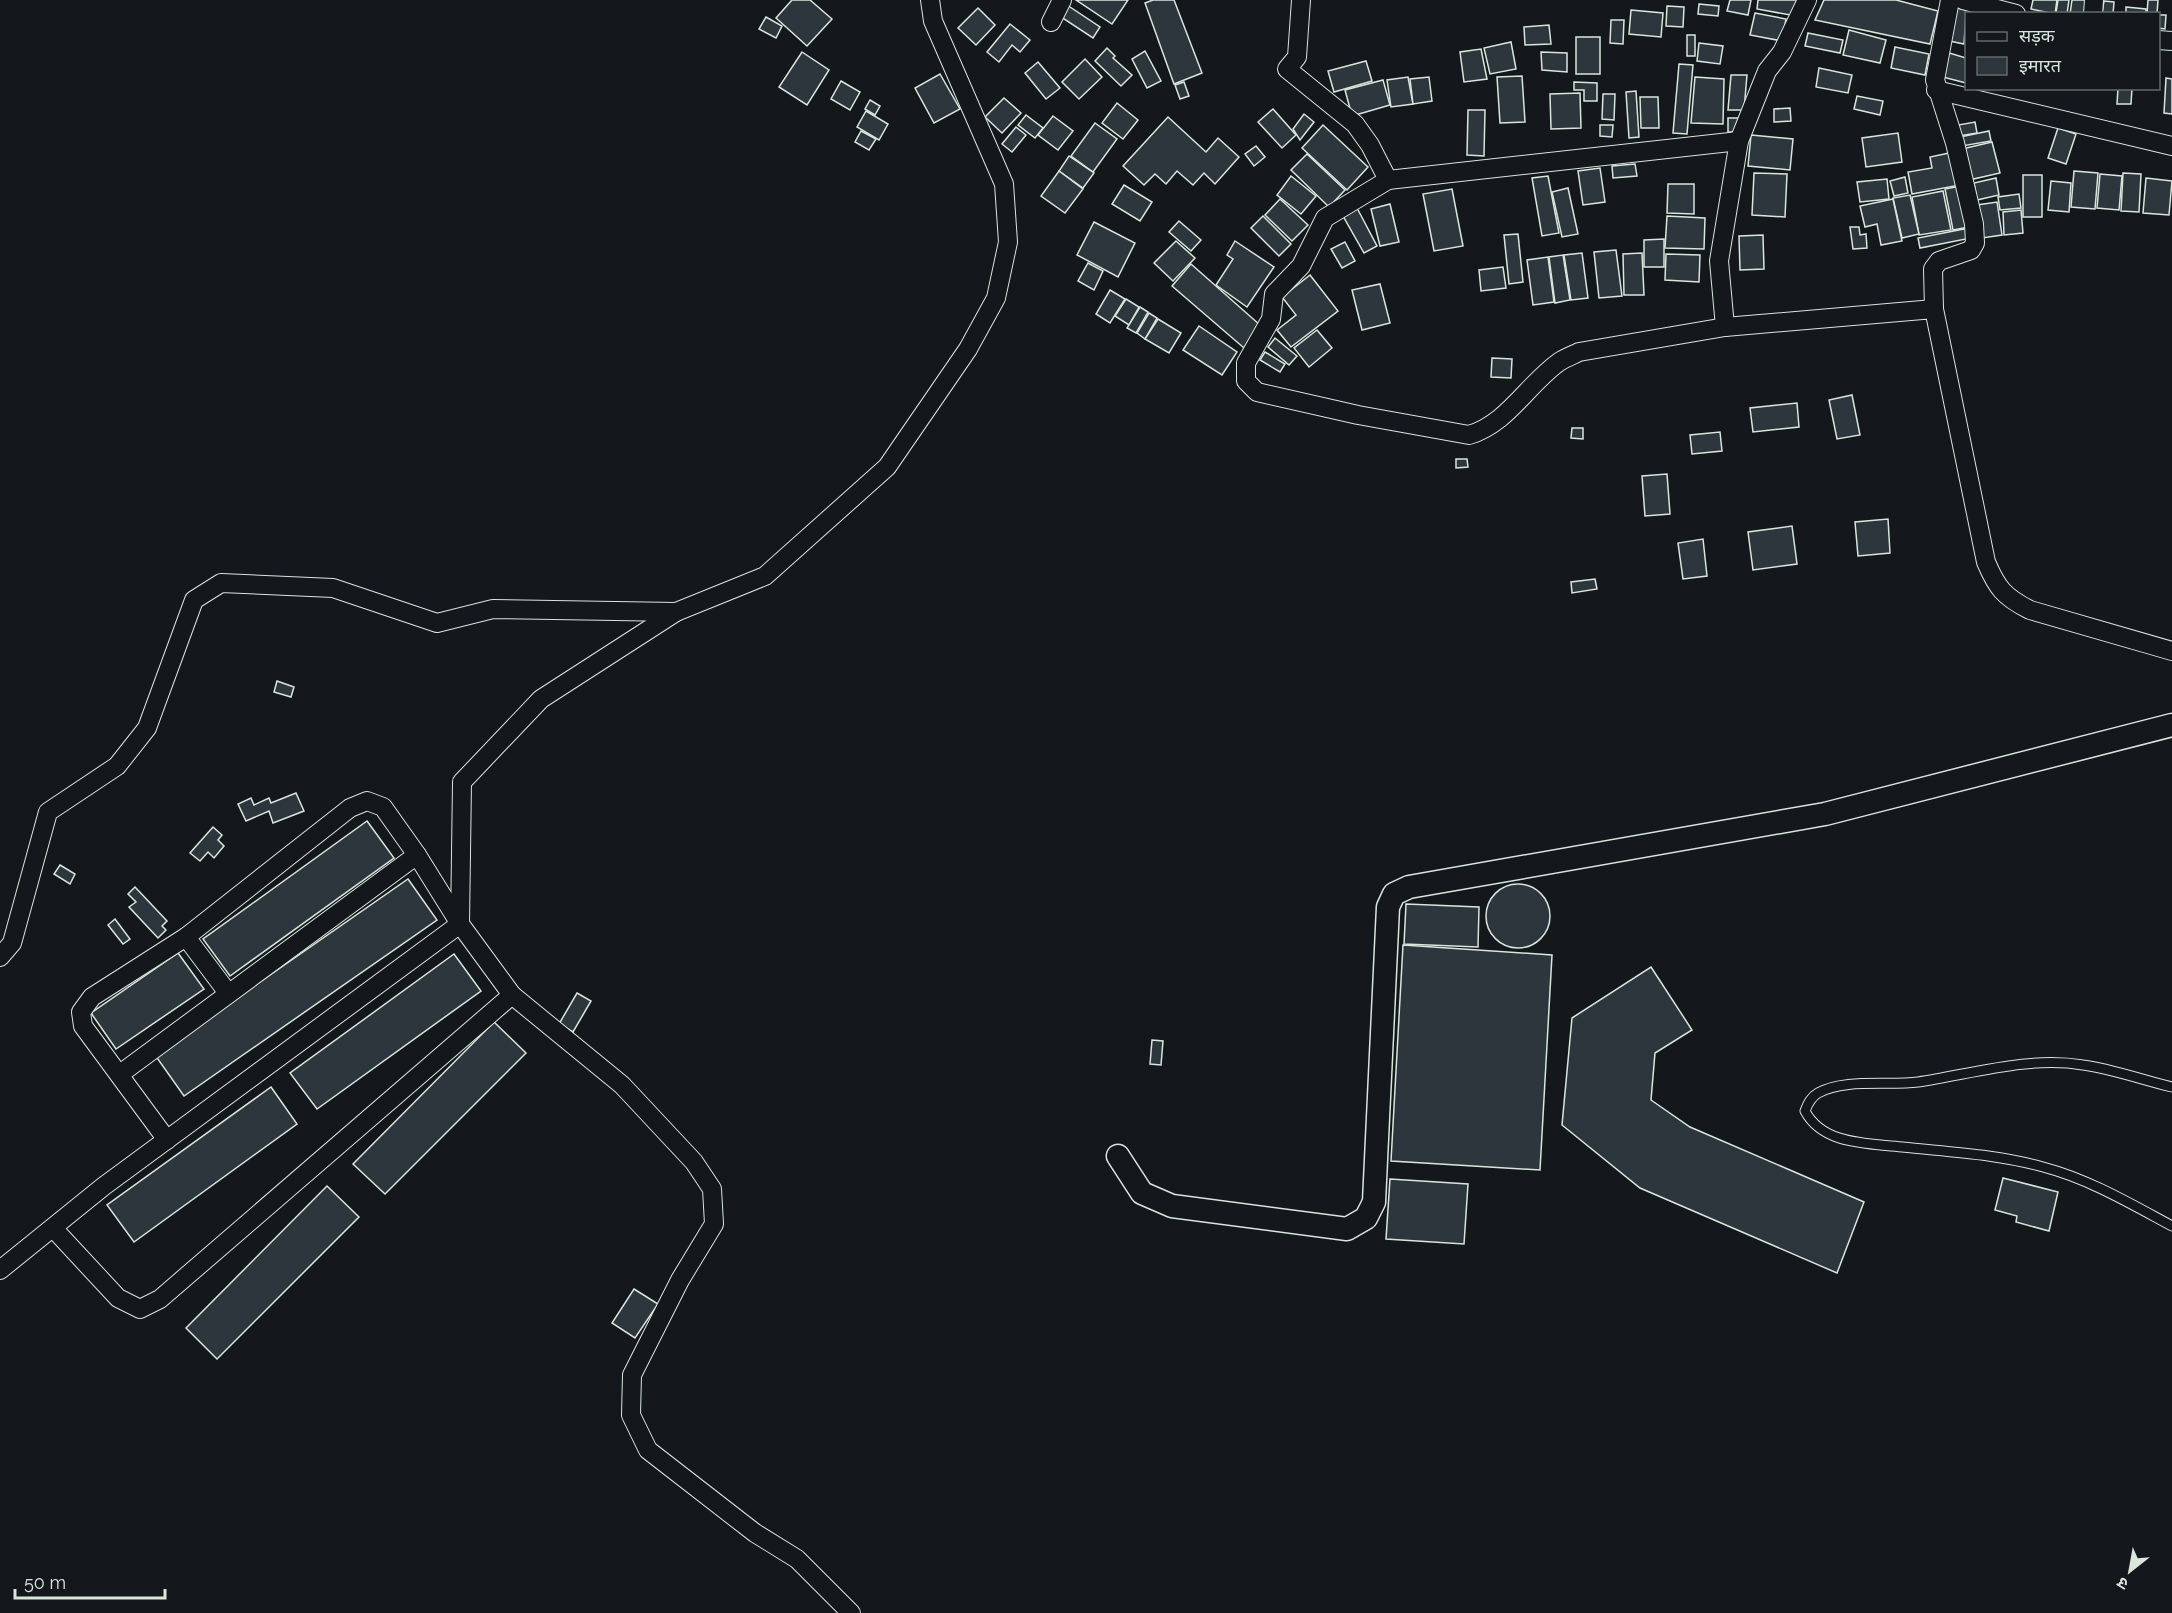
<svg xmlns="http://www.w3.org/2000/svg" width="2172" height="1613" viewBox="0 0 2172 1613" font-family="Raleway,'Noto Sans Devanagari',sans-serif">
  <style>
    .building { fill: #2c363c; stroke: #d8e6dc; stroke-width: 1.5 }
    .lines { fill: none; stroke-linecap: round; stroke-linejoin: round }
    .service-casing { stroke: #d8e6dc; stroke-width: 11 }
    .minor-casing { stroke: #d8e6dc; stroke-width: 20 }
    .tertiary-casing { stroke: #d8e6dc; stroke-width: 25 }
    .service { stroke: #14181c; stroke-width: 9 }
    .minor { stroke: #14181c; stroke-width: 18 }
    .tertiary { stroke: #14181c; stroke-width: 22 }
  </style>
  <rect width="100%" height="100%" fill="#14181c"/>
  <!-- building -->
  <g class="building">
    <polygon points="792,0 810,0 832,19 807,46 776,18"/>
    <polygon points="1076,0 1128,0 1112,24"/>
    <polygon points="1153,0 1174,0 1202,73 1174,84 1145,3"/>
    <polygon points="1730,0 1751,0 1748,15 1727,11"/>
    <polygon points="1758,0 1799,0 1796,16 1757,9"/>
    <polygon points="1824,0 1896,0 1938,11 1930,44 1815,20"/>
    <polygon points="2033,0 2057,0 2055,14 2031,9"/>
    <polygon points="2058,0 2069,0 2067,14 2056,13"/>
    <polygon points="2072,0 2092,0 2090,14 2070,14"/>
    <polygon points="2148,0 2158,0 2157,14 2147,14"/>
    <polygon points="2104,1 2114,2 2113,14 2102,14"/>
    <polygon points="1064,3 1100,27 1093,38 1058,15"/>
    <polygon points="1699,4 1719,6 1718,16 1698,14"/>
    <polygon points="1667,6 1684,7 1683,27 1666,26"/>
    <polygon points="2126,7 2146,9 2146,14 2126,14"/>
    <polygon points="978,8 995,25 976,45 958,28"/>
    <polygon points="1957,8 1971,11 1966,14 1964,44 1949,41"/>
    <polygon points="1631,10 1663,13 1661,37 1629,34"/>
    <polygon points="1755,13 1786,19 1782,41 1750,35"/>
    <polygon points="2158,15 2166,15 2165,29 2158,28"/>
    <polygon points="766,17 782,26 776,38 759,29"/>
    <polygon points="1611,20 1624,20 1623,44 1610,43"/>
    <polygon points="1010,24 1030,40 1020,52 1012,45 999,62 987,52"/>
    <polygon points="1549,25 1551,44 1525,45 1524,27"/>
    <polygon points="1849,30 1886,40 1880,63 1843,55"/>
    <polygon points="1808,33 1843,40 1840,53 1805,46"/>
    <rect x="1687" y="35" width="8" height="21"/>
    <rect x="1576" y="37" width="24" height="37"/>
    <polygon points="1511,42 1516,69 1490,74 1484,48"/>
    <polygon points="1699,43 1723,46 1720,64 1697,61"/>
    <polygon points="1895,47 1929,54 1925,75 1891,68"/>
    <polygon points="1107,48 1115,56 1113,58 1132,75 1121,86 1095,61"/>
    <polygon points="1481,49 1487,79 1464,82 1460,52"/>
    <polygon points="1145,51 1161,81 1147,88 1132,59"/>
    <polygon points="802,52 829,70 807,105 779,87"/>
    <polygon points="1541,52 1567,53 1567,72 1542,70"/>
    <polygon points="1946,52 1966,58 1966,83 1939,76"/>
    <polygon points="1085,59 1102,77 1079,99 1062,82"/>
    <polygon points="1366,61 1372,81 1334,92 1328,71"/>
    <polygon points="1038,62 1060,88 1046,99 1025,73"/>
    <polygon points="1679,64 1693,65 1687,134 1673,133"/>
    <polygon points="1819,68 1852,75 1848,93 1816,87"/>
    <polygon points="940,74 960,109 934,123 915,88"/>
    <polygon points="1731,75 1747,75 1744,110 1728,110"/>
    <polygon points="1522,76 1525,122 1500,123 1497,77"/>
    <polygon points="1408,77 1413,104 1391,107 1387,80"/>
    <polygon points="1429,77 1432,101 1413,104 1410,79"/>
    <polygon points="1695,77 1724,79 1723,124 1691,123"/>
    <polygon points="2166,78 2172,79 2172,114 2164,113"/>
    <polygon points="1383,80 1390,105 1352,116 1345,90"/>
    <polygon points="841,81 860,92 850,110 831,99"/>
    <polygon points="1184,82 1189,96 1180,99 1175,85"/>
    <polygon points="1574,82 1597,83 1597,101 1584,101 1584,90 1574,90"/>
    <polygon points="2118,88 2132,88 2131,104 2117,104"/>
    <polygon points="1636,91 1639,137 1629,138 1626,92"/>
    <polygon points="1580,93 1581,128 1551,129 1550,94"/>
    <polygon points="1603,94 1615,94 1614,120 1602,119"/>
    <polygon points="1857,96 1883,101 1880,115 1854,109"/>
    <polygon points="1640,97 1658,97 1659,128 1641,128"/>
    <polygon points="1004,98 1021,113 1002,133 985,117"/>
    <polygon points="870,100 880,106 875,115 865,109"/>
    <polygon points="1117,103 1138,120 1123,139 1102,123"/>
    <polygon points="1790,108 1791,121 1774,122 1774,109"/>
    <polygon points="1273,109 1296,135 1282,148 1258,122"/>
    <polygon points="1468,110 1485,110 1484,156 1467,155"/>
    <polygon points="866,111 888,124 879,140 857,127"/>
    <polygon points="1304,114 1314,122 1300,140 1293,129"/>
    <polygon points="1026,115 1043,128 1035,138 1018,125"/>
    <polygon points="1053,116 1073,131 1058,150 1038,135"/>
    <polygon points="1168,117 1206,152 1218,138 1239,157 1215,184 1204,173 1193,185 1177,171 1166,184 1155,174 1144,185 1123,166"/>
    <rect x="1728" y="118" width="10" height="14"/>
    <polygon points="1975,122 1977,133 1959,136 1958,125"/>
    <polygon points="1095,123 1117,139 1093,172 1071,156"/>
    <polygon points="1323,125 1368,167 1347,190 1302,148"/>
    <polygon points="1600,125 1613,125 1612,137 1600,136"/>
    <polygon points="1016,127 1026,135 1012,152 1002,144"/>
    <polygon points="2058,128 2076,134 2066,164 2048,158"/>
    <polygon points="861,131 876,139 869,150 855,142"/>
    <polygon points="1989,131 1991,141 1962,146 1960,137"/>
    <polygon points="1898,133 1902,162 1866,167 1862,138"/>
    <polygon points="1751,135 1793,139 1790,170 1748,166"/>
    <polygon points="1992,142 2000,173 1969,180 1962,149"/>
    <polygon points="1256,146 1265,157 1254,166 1245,154"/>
    <polygon points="1954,152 1960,185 1912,194 1908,172 1932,168 1930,157"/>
    <polygon points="1307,154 1345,190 1329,207 1291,170"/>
    <polygon points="1069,156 1094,173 1083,188 1059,171"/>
    <polygon points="1635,164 1637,176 1613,178 1612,166"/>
    <polygon points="1600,168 1605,202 1583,205 1578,171"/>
    <polygon points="1059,171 1083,189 1065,213 1041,196"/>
    <polygon points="2074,171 2098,173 2095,209 2071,207"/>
    <polygon points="1754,173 1787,174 1785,217 1752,215"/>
    <polygon points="2123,173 2141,174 2139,212 2121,211"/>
    <polygon points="2100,174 2122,176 2119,210 2097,208"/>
    <rect x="2023" y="175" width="19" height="42"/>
    <polygon points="1291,176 1316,196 1301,214 1277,195"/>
    <polygon points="1548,176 1559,233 1542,236 1532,178"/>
    <polygon points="1905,177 1908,193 1894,196 1890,181"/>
    <polygon points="1996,178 1999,195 1977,200 1974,183"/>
    <polygon points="2146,178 2172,181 2169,215 2143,213"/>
    <polygon points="1887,179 1889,199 1860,202 1857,182"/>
    <polygon points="2051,181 2071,183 2069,212 2048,210"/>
    <polygon points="1668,184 1694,184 1694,214 1667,213"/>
    <polygon points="1124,185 1152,202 1140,221 1112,204"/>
    <polygon points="1961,186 1969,227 1953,230 1945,189"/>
    <polygon points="1568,188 1578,234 1562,237 1552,192"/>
    <polygon points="1452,189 1463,246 1434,251 1423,194"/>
    <polygon points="1943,191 1951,230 1919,235 1912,197"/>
    <polygon points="2019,194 2021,208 2000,210 1998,197"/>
    <polygon points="1910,195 1919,234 1902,238 1893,198"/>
    <polygon points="1280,199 1308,225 1292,241 1265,215"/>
    <polygon points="1893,199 1902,241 1881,245 1877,224 1865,227 1860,206"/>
    <polygon points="1997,202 2002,235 1982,238 1977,205"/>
    <polygon points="1390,204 1399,242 1380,246 1371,209"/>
    <polygon points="1357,208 1377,246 1364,253 1343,216"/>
    <polygon points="2021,210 2023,233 2004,235 2003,212"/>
    <polygon points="1263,216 1291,244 1279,256 1251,228"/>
    <polygon points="1667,216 1705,218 1704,249 1665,248"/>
    <polygon points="1179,221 1201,240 1191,251 1169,232"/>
    <polygon points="1094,222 1135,243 1118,277 1077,255"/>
    <polygon points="1850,227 1859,227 1860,235 1866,234 1867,248 1853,249"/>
    <polygon points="1969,228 1971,238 1920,248 1918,238"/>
    <polygon points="1518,234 1523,282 1509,284 1504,235"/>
    <polygon points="1763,235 1764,269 1740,270 1739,236"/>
    <polygon points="1664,239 1664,267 1644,267 1644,240"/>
    <polygon points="1176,241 1195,258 1173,281 1154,263"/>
    <polygon points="1235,241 1274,267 1247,307 1216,285 1233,259 1227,255"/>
    <polygon points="1345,242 1355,261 1342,268 1331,249"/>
    <polygon points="1616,250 1622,296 1599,298 1594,252"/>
    <polygon points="1582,253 1588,298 1571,300 1564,255"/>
    <polygon points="1642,253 1644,295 1624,295 1623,254"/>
    <polygon points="1666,254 1700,255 1699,282 1665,280"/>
    <polygon points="1563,255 1570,300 1555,303 1549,257"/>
    <polygon points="1548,257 1554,302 1533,305 1527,260"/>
    <polygon points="1088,263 1103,271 1094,290 1078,281"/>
    <polygon points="1191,264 1260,325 1244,348 1172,286"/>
    <polygon points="1503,267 1506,288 1481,291 1479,270"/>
    <polygon points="1310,275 1338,311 1291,347 1277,330 1296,315 1282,297"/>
    <polygon points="1380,284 1390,323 1362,330 1352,290"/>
    <polygon points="1110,290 1125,299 1110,323 1096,314"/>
    <polygon points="1126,299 1139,307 1129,325 1115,316"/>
    <polygon points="1140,307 1148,312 1136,333 1127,328"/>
    <polygon points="1149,313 1157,318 1145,339 1137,333"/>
    <polygon points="1158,319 1181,333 1169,353 1145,339"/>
    <polygon points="1199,326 1237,352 1222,375 1183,350"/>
    <polygon points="1317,330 1332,348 1309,367 1294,348"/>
    <polygon points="1275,338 1297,356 1289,365 1268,347"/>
    <polygon points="1265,352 1285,364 1280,372 1260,360"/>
    <polygon points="1492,358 1512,359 1511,378 1491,377"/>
    <polygon points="1852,395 1860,435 1837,439 1829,400"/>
    <polygon points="1797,403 1799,427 1753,432 1750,408"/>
    <polygon points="1572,428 1583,428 1583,439 1571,438"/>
    <polygon points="1720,432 1722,451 1692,454 1690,435"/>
    <polygon points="1456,459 1467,459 1468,467 1456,468"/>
    <polygon points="1667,474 1670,514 1645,516 1642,476"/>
    <polygon points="1888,519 1890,553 1858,556 1855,522"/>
    <polygon points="1792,526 1797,564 1753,570 1748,532"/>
    <polygon points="1703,539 1707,576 1683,579 1678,543"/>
    <polygon points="1595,579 1597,589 1572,593 1571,582"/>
    <polygon points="277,681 294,687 291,697 274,692"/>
    <polygon points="296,793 304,811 273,823 269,811 246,821 238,804 251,798 254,805 269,798 271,803"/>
    <polygon points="367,821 394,858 230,976 203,939"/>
    <polygon points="213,827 222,835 218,840 224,846 214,858 208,852 200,861 190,853"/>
    <polygon points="60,865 75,874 70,884 54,874"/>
    <polygon points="408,879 437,920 184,1096 155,1055"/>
    <circle cx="1518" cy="916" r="32"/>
    <polygon points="135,887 167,921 162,926 166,930 158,938 129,907 136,902 128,894"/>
    <polygon points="1406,904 1479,907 1478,947 1404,944"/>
    <polygon points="115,919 130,939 123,944 108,925"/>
    <polygon points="1403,945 1552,955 1540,1170 1391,1161"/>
    <polygon points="178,953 204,989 116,1049 91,1013"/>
    <polygon points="454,954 481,991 317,1109 290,1073"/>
    <polygon points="1651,967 1692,1030 1655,1053 1651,1100 1690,1127 1864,1202 1837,1273 1640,1188 1562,1125 1572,1018"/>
    <polygon points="577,993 591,1001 573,1032 559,1024"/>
    <polygon points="494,1022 526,1053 385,1194 353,1164"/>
    <polygon points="1152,1040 1163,1041 1161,1065 1150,1064"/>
    <polygon points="271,1087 297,1124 134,1242 107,1205"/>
    <polygon points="2003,1178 2058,1192 2049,1231 2016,1222 2017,1216 1995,1210"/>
    <polygon points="1390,1179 1468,1184 1464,1244 1386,1239"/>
    <polygon points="327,1186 359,1217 217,1359 186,1328"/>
    <polygon points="634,1289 658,1304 635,1338 612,1323"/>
  </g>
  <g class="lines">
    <defs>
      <path id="service" d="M2172 1087C2142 1080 2113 1069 2083 1065 2028 1056 1972 1074 1918 1082 1889 1086 1844 1078 1818 1093 1811 1097 1808 1103 1805 1111 1823 1145 1867 1143 1902 1147 1949 1152 1997 1154 2043 1167 2089 1179 2131 1204 2172 1226"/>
      <g id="minor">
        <polyline points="1301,0 1297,57 1287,69 1355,124 1370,145 1388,180 1739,141"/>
        <polyline points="1963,0 2016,14"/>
        <polyline points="2093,14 2094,0"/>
        <polyline points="1051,22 1062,0"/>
        <polyline points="2158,40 2172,41"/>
        <polyline points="1936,90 2172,146"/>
        <path d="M1388 180 1325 218 1301 266 1274 294 1271 319 1246 363V381L1257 392 1358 415 1469 435C1507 424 1527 385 1559 362 1565 358 1573 355 1579 352L1725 327 1934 309 1986 562C1997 588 2004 597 2030 610L2172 651"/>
        <polyline points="1934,309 1933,269 1939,261 1971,250 1975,243 1974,224 1955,143 1935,80 1950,0"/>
        <polyline points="1725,327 1719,261 1739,141 1767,71 1782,52 1807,0"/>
        <polyline points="460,924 462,782 541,699 676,612"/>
        <polyline points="0,957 12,943 48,812 117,766 147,728 194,600 221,583 333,588 437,623 493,609 676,612 765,576 887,467 968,349 996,298 1008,242 1004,184 933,21 930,0"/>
        <polyline points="228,993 186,937 350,808 367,801 383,807 417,855"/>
        <polyline points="512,995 622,1085 694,1162 712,1189 714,1224 680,1280 632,1375 631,1415 648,1450 755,1533 797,1559 851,1613"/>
        <polyline points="120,1074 417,855 460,924"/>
        <polyline points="167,1140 83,1026 81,1012 92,997 186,937"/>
        <polyline points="0,1270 104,1186 460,924 512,995 160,1299 140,1309 118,1298 53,1228"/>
      </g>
      <polyline id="tertiary" points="1118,1156 1142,1193 1172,1206 1347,1229 1366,1218 1374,1202 1388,907 1394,894 1409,887 1825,814 2172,725"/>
    </defs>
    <!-- service casing -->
    <use href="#service" class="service-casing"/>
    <!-- minor casing -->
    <use href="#minor" class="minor-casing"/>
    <!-- tertiary casing -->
    <use href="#tertiary" class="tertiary-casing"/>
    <!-- service -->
    <use href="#service" class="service"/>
    <!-- minor -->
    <use href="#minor" class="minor"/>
    <!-- tertiary -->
    <use href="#tertiary" class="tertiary"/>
  </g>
  <!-- legend -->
  <rect x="1965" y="12" width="195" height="78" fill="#14181c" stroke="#626a69" stroke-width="1.5"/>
  <rect x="1977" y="32" width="30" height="9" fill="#14181c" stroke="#626a69" stroke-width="1.5"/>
  <text x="2019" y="42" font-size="18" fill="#d8e6dc">सड़क</text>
  <rect x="1977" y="57" width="30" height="18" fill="#2c363c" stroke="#626a69" stroke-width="1.5"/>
  <text x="2019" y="72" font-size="18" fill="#d8e6dc">इमारत</text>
  <!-- north arrow -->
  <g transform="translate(2130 1571) rotate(211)" stroke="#14181c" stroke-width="4.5" paint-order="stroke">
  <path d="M0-4.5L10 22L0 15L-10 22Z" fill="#d8e6dc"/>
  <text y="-9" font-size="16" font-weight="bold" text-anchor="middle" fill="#d8e6dc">उ</text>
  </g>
  <!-- scale -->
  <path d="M15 1589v9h150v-9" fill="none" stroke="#d8e6dc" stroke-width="3"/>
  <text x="24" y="1589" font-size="18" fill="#d8e6dc" stroke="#14181c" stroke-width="4.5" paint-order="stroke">50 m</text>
</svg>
